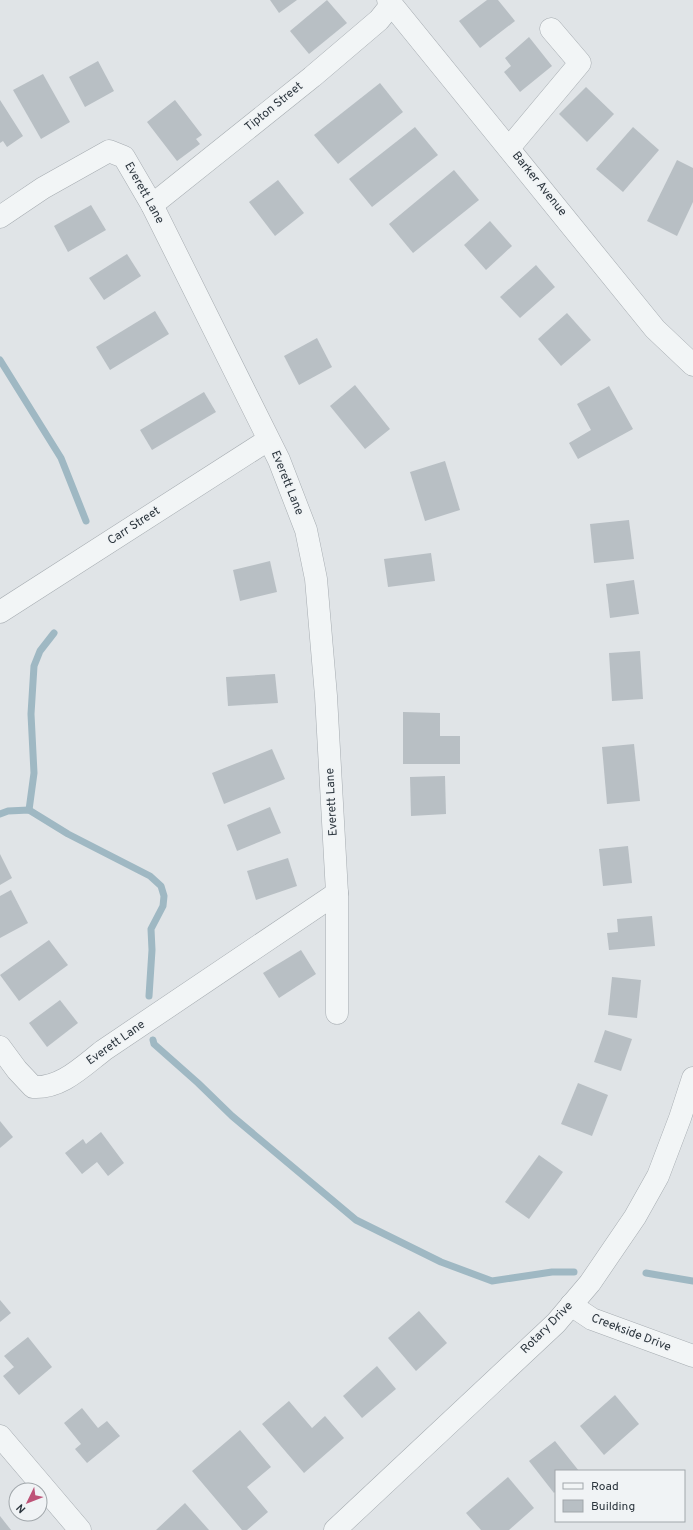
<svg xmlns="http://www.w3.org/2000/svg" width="693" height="1530" viewBox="0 0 693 1530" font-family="Overpass,sans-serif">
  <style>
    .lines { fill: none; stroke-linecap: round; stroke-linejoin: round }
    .stream { stroke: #9fb8c3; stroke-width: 7 }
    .building { fill: #b8bfc4 }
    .minor-casing { stroke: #a6acb1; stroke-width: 23 }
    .minor { stroke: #f2f5f6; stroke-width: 22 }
    .labels { text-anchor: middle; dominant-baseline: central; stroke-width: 3; stroke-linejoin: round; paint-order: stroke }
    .street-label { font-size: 12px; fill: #2b353d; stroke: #f0f3f5 }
  </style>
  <rect width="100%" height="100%" fill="#e0e4e7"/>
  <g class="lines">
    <!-- stream -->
    <g class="stream">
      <polyline points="0,360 61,458 86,521"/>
      <polyline points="29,810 34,773 31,714 34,666 40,651 54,633"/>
      <polyline points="0,814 8,811 29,810 68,834 150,876 161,886 164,896 163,906 151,929 152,950 149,996"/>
      <polyline points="153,1040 154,1044 198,1083 232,1116 356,1220 441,1262 492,1281 552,1272 574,1272"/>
      <polyline points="646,1273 693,1281"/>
    </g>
  </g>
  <!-- building -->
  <g class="building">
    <polygon points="270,0 297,0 279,13"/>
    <polygon points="327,0 347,23 309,54 290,31"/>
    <polygon points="487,0 498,0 515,21 480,48 459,21"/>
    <polygon points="529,37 552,66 520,92 504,72 511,66 505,58"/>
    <polygon points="98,61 114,91 85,107 69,77"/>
    <polygon points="43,74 70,122 41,139 13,90"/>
    <polygon points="380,83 403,112 338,164 314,135"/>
    <polygon points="586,87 614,114 587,142 559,114"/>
    <polygon points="0,100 23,136 7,147 3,141 0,143"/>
    <polygon points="175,100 202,135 196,139 200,144 177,161 147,122"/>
    <polygon points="415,127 438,155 372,207 349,179"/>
    <polygon points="633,127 659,150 623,192 596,169"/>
    <polygon points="677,160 693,168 693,202 677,236 647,221"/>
    <polygon points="454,170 479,200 413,253 389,224"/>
    <polygon points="278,180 304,213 275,236 249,202"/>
    <polygon points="91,205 106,230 68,252 54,226"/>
    <polygon points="490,221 512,246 486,270 464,245"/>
    <polygon points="127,254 141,276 104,300 89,278"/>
    <polygon points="536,265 555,287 520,318 500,297"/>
    <polygon points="155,311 169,334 110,370 96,347"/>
    <polygon points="567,313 591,340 561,366 538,339"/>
    <polygon points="317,338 332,367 299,385 284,356"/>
    <polygon points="355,385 390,429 365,449 330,406"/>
    <polygon points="609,386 633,429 578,459 569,443 591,430 577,404"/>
    <polygon points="204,392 216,412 152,450 140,430"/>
    <polygon points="445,461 460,510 425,521 410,472"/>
    <polygon points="629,520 634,559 594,563 590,524"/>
    <polygon points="431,553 435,581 388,587 384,559"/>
    <polygon points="270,561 277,592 240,601 233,570"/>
    <polygon points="634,580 639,614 610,618 606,584"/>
    <polygon points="640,651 643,699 612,701 609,653"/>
    <polygon points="275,674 278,703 228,706 226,677"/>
    <polygon points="403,712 440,713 440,736 460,736 460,764 403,764"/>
    <polygon points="634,744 640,801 607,804 602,747"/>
    <polygon points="272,749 285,779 224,804 212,773"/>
    <polygon points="445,776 446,814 411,816 410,777"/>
    <polygon points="270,807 281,833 237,851 227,825"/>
    <polygon points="628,846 632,883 603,886 599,849"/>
    <polygon points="0,854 12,878 0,885"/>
    <polygon points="288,858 297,886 256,900 247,871"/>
    <polygon points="11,890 28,923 0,938 0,896"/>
    <polygon points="652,916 655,946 609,950 607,933 618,932 617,919"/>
    <polygon points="49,940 68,965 19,1001 0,975"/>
    <polygon points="301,950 316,974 279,998 263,973"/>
    <polygon points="612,977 641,980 637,1018 608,1015"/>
    <polygon points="60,1000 78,1023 47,1047 29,1023"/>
    <polygon points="605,1030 632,1039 621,1071 594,1062"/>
    <polygon points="578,1083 608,1095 592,1136 561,1124"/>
    <polygon points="0,1121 13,1137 0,1148"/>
    <polygon points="101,1132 124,1163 108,1176 97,1162 82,1174 65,1153 83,1139 86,1144"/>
    <polygon points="539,1155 563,1172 529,1219 505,1202"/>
    <polygon points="0,1300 11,1313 0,1322"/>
    <polygon points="419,1311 447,1343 416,1371 388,1338"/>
    <polygon points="28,1337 52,1367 19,1395 3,1376 14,1367 4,1356"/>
    <polygon points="377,1366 396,1389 362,1418 343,1396"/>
    <polygon points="615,1395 639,1424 604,1455 580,1426"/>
    <polygon points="289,1401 312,1428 325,1416 344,1438 304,1473 262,1424"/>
    <polygon points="82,1408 98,1428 107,1421 120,1436 87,1463 75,1449 81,1444 64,1423"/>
    <polygon points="240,1430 271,1467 247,1487 268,1512 247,1530 242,1530 192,1471"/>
    <polygon points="555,1441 579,1471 556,1471 556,1491 554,1493 529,1461"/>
    <polygon points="508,1477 534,1508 509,1530 481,1530 466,1513"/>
    <polygon points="185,1503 209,1530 156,1530"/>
    <polygon points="0,1516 11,1530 0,1530"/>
  </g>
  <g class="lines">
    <defs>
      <g id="minor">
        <polyline points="388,0 655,329 693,365"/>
        <polyline points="509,148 580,63 551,29"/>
        <polyline points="152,205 312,77 379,20 391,5"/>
        <polyline points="0,217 43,188 109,151 124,157 152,205 279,460 306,530 316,579 326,696 337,893 337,1013"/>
        <polyline points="0,612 268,440"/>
        <path d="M0 1047 17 1070 33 1087C61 1089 83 1066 104 1050L337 893"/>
        <polyline points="571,1305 592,1319 693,1356"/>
        <polyline points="0,1436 80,1530"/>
        <polyline points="335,1530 556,1323 590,1283 635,1217 658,1176 680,1118 693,1078"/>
      </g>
    </defs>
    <!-- minor casing -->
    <use href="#minor" class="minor-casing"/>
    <!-- minor -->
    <use href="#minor" class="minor"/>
  </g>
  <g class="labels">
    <!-- street labels -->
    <g class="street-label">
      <text transform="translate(274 107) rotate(-39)">Tipton Street</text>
      <text transform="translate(539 184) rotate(51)">Barker Avenue</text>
      <text transform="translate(144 193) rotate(61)">Everett Lane</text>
      <text transform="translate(287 483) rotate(68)">Everett Lane</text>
      <text transform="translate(134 526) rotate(-33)">Carr Street</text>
      <text transform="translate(332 802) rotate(-93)">Everett Lane</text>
      <text transform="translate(116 1043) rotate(-35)">Everett Lane</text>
      <text transform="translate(547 1328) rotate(-45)">Rotary Drive</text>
      <text transform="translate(631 1333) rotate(21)">Creekside Drive</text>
    </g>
  </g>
  <!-- legend -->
  <rect x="555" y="1470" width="130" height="52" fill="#f0f3f5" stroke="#a1a7ab"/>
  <rect x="563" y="1483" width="20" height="6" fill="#f2f5f6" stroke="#a1a7ab"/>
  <text x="591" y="1490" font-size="12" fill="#2b353d">Road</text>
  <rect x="563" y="1500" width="20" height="12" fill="#b8bfc4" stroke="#a1a7ab"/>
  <text x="591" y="1510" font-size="12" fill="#2b353d">Building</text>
  <!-- north arrow -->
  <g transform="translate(28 1502) rotate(227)"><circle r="19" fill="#f0f3f5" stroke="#a1a7ab"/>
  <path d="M0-3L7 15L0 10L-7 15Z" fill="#be5377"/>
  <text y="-6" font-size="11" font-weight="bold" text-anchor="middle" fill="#2b353d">N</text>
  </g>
</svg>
